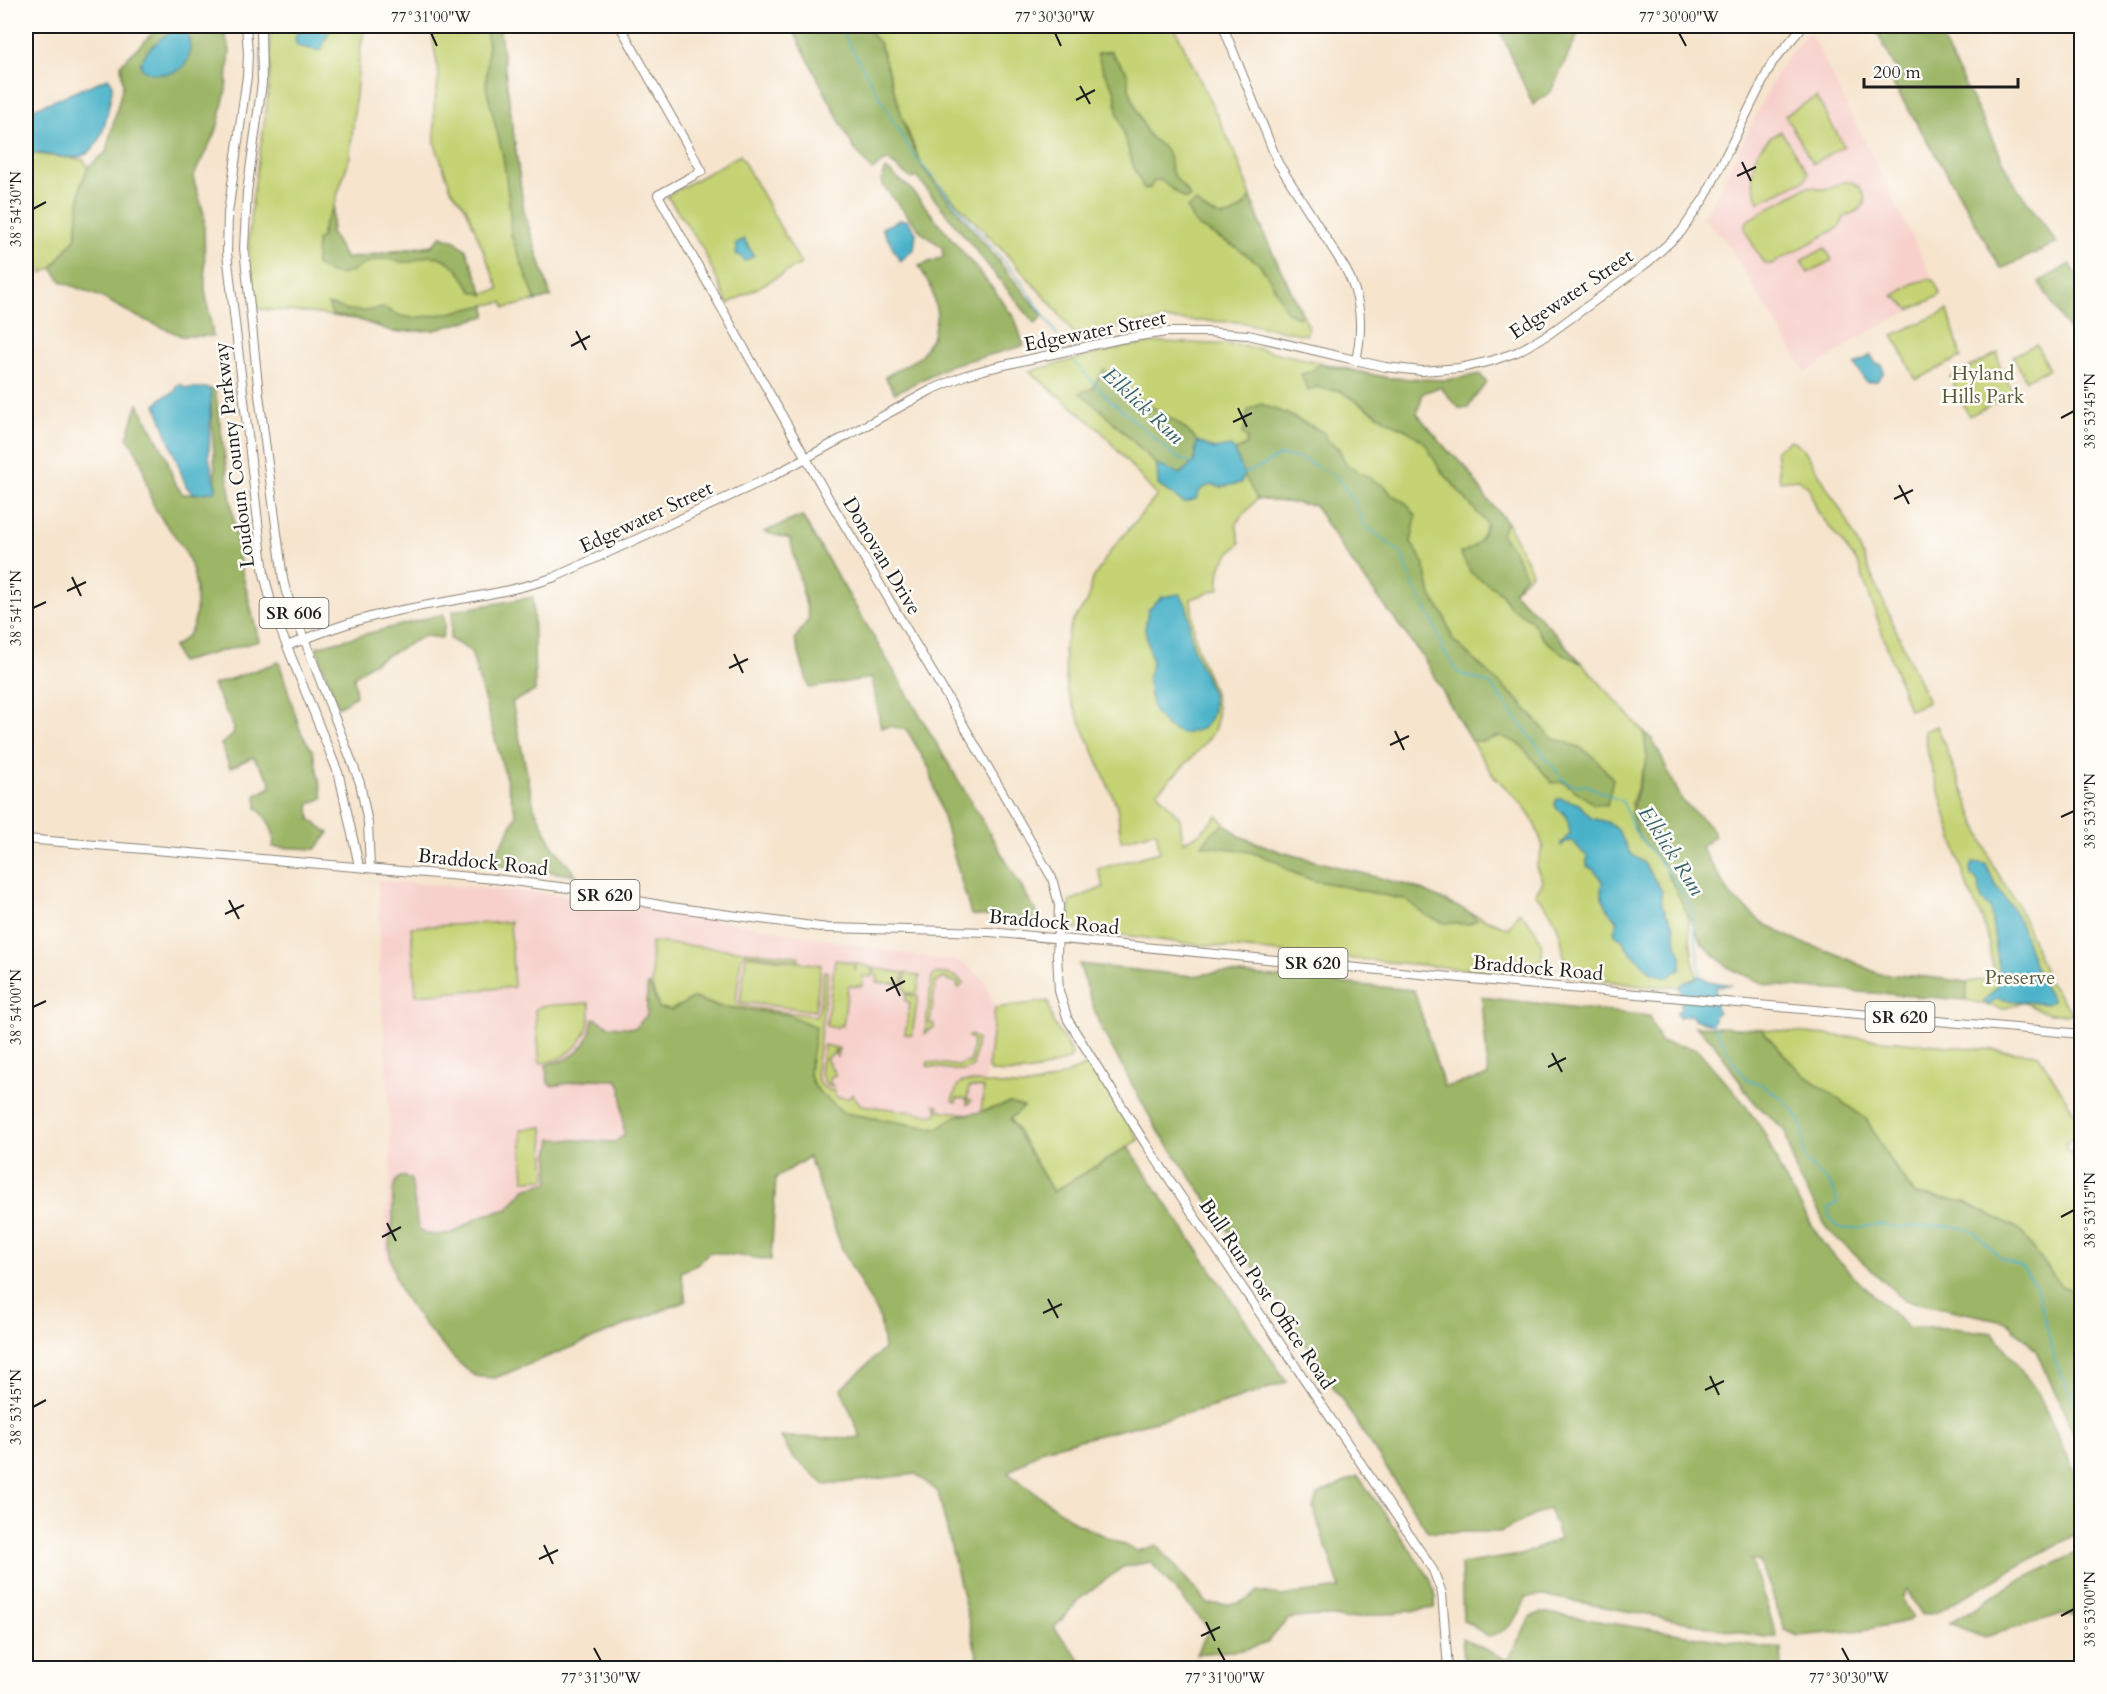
<svg xmlns="http://www.w3.org/2000/svg" width="2107" height="1694" viewBox="0 0 2107 1694" font-family="Cardo,serif">
  <style>
    .built { fill: #f7d0cb }
    .green { fill: #c5d374; stroke: #707848; stroke-width: 1.5 }
    .forest { fill: #9cb566; stroke: #5c6841; stroke-width: 1.5 }
    .water { fill: #4ab2c9; stroke: #336772; stroke-width: 1.5 }
    .lines { fill: none; stroke-linecap: round; stroke-linejoin: round }
    .stream { stroke: #4ab2c9; stroke-width: 1.5 }
    .secondary-casing { stroke: #898074; stroke-width: 10 }
    .primary-casing { stroke: #898074; stroke-width: 10 }
    .secondary { stroke: #fff; stroke-width: 8 }
    .primary { stroke: #fff; stroke-width: 8 }
    .ticks { fill: none; stroke: #1c1c1c; stroke-width: 2 }
    .labels { text-anchor: middle; dominant-baseline: central; stroke-width: 5; stroke-linejoin: round; paint-order: stroke }
    .shield { fill: #fdfcf7; stroke: #605f5e; stroke-width: 1.5 }
    .shield-label { font-size: 18px; font-weight: bold; fill: #1c1c1c }
    .street-label { font-size: 20px; fill: #1c1c1c; stroke: #fdfcf7 }
    .park-label { font-size: 20px; fill: #575c3b; stroke: #fdfcf7 }
    .water-label { font-size: 21px; font-style: italic; fill: #31606a; stroke: #fdfcf7 }
    .neatline { fill: none; stroke: #1c1c1c; stroke-width: 2 }
    .ticks-label { font-size: 15px; text-anchor: middle; fill: #1c1c1c }
  </style>
  <rect width="100%" height="100%" fill="#fdfcf7"/>
  <filter id="ink" filterUnits="userSpaceOnUse"><feTurbulence type="fractalNoise" baseFrequency=".0167" numOctaves="2"/><feDisplacementMap in="SourceGraphic" scale="12" xChannelSelector="R" yChannelSelector="G"/><feConvolveMatrix kernelMatrix="1 2 1 2 8 2 1 2 1" color-interpolation-filters="sRGB"/></filter>
  <filter id="wash" filterUnits="userSpaceOnUse"><feTurbulence type="fractalNoise" baseFrequency=".008" numOctaves="4" result="noise"/><feDisplacementMap in="SourceGraphic" scale="24" xChannelSelector="R" yChannelSelector="G"/><feGaussianBlur stdDeviation="1.35" result="paint"/><feColorMatrix in="noise" values="0 0 0 0 0 0 0 0 0 0 0 0 0 0 0 0 0 1.4 0 .05"/><feComposite in="paint" operator="in"/></filter>
  <g filter="url(#wash)">
    <rect width="100%" height="100%" fill="#f6e4cd"/>
    <!-- built -->
    <g class="built">
      <polygon points="1807,34 1810,34 1816,44 1940,293 1938,296 1870,331 1806,373 1727,243 1703,218 1711,205 1778,71 1790,53"/>
      <polygon points="378,880 540,893 645,907 925,957 957,961 967,965 984,980 995,1008 981,1112 956,1116 936,1129 844,1113 656,1008 649,951 665,1143 390,1270 386,1259 384,1232 391,1178 390,1122 379,972 380,937"/>
    </g>
    <!-- green -->
    <g class="green">
      <path d="M269 26H365L360 52 350 156 334 206 331 233 346 259 455 241 466 250 484 294 499 289 466 208 451 189 435 144 434 107 439 76 433 40 434 26H499L524 212 551 297 505 308 503 302 486 305V316L434 330 394 332 357 319 303 312 257 309C254 291 249 272 249 254 248 178 277 102 269 26Z"/>
      <polygon points="864,26 1174,26 1237,157 1265,237 1309,327 1306,335 1239,322 1164,320 1074,334 1052,305 1009,257 923,168"/>
      <polygon points="1816,97 1844,146 1813,164 1785,115"/>
      <path d="M1781 131 1808 173 1805 180 1759 202C1746 171 1751 147 1781 131Z"/>
      <polygon points="26,153 84,160 88,167 81,185 76,237 52,268 42,273 36,258 26,262"/>
      <polygon points="740,155 801,264 728,304 702,247 667,196"/>
      <path d="M1849 181C1860 184 1870 198 1861 208 1857 213 1848 213 1844 218 1842 221 1841 224 1840 227L1772 264H1765L1762 261 1745 230V225L1748 220 1806 187C1813 185 1818 190 1826 189 1834 188 1840 182 1849 181Z"/>
      <polygon points="1825,248 1832,260 1808,273 1801,261"/>
      <polygon points="1930,279 1934,281 1940,293 1939,296 1910,310 1901,301 1893,296 1914,283"/>
      <polygon points="1948,310 1961,357 1916,380 1893,335"/>
      <path d="M1161 342 1242 345 1388 378 1426 380 1417 414 1448 451 1465 466 1487 499 1507 522 1532 572 1513 592 1545 622 1644 732 1647 759 1632 803 1638 836 1663 864 1687 912 1693 961 1697 977 1679 987 1642 986 1565 975C1564 943 1560 917 1535 894L1543 882 1536 867 1543 846 1534 822 1523 805 1494 776 1471 741 1423 657 1351 561 1314 505 1257 499 1236 523 1240 543C1222 560 1218 564 1219 589L1191 599C1193 616 1193 637 1199 653 1207 678 1223 701 1215 728 1212 741 1168 781 1157 792L1180 818 1183 842 1199 834 1217 816 1239 836 1281 852 1414 887 1455 907 1508 928 1519 912C1543 935 1545 944 1540 976L1182 943 1074 928 1069 923 1070 901 1104 887 1098 869 1160 852 1156 831 1121 841 1117 806 1067 691 1064 648 1072 622 1088 601 1091 582 1111 550 1157 496 1100 430 1029 371 1129 346Z"/>
      <polygon points="2036,344 2049,369 2026,380 2013,356"/>
      <path d="M1998 353C1998 366 2005 384 2017 392L1969 416 1950 377Z"/>
      <polygon points="1791,440 1804,449 1848,522 1928,702 1909,710 1858,563 1818,512 1808,487 1798,479 1780,481 1776,450"/>
      <polygon points="1937,726 1993,866 2018,905 2049,982 2073,1014 2049,1014 2022,1002 2003,1009 1966,1000 1967,982 1994,978 1989,944 1982,918 1968,889 1929,758 1924,731"/>
      <polygon points="510,922 514,987 416,995 411,927"/>
      <path d="M651 942 799 956V960L744 953 741 958 736 1002 740 1006 815 1016 819 1011 824 971 828 972 816 1070C816 1082 821 1089 834 1091L835 1097 849 1098 852 1094 861 1105 935 1115 938 1112 935 1105 939 1106V1110L969 1114 956 1116 937 1129 844 1113 820 1093 813 1084 789 1015 717 1006 694 998 671 1010 659 1008 652 986Z"/>
      <polygon points="746,955 821,965 815,1011 740,1002"/>
      <polygon points="835,960 854,963 854,970 856,963 873,968 871,977 863,976 862,986 848,986 843,1027 840,1024 837,1028 826,1026"/>
      <polygon points="875,968 904,973 902,984 877,982 878,976 874,975"/>
      <polygon points="906,973 920,976 917,994 906,993 904,988"/>
      <path d="M937 973C946 974 959 975 963 984L959 988 957 987 958 983 941 978 940 981H936L930 1023 934 1024V1028L930 1029 925 1034 932 977Z"/>
      <polygon points="906,994 918,997 912,1035 905,1034 910,1002 905,1001"/>
      <path d="M1048 1001 1053 1022 1072 1053 1071 1058C1040 1072 1025 1074 991 1072L988 1068 995 1008Z"/>
      <path d="M589 1003C595 1034 571 1061 540 1063L535 1010 541 1006Z"/>
      <polygon points="1761,1029 2038,1054 2081,1123 2077,1138 2066,1143 2068,1151 2081,1158 2081,1291 2062,1287 2019,1229 1965,1202 1915,1194 1889,1159 1866,1119 1800,1072"/>
      <polygon points="971,1035 977,1039 973,1067 963,1071 927,1066 928,1062 959,1066 965,1062 970,1063 973,1040 968,1037"/>
      <polygon points="824,1045 839,1048 839,1050 834,1050 834,1052 838,1052 837,1057 834,1053 826,1059 836,1075 831,1076 830,1084 834,1086 826,1084 820,1073"/>
      <path d="M1090 1064 1139 1140 1053 1192 1010 1118 1023 1107 1009 1103 981 1112 984 1088 969 1087 967 1099 971 1100 970 1103 967 1104V1099L957 1098 956 1102 952 1100 958 1085 962 1082C983 1080 1004 1088 1027 1086 1048 1084 1070 1072 1090 1064Z"/>
      <polygon points="543,1127 546,1179 524,1180 521,1129"/>
    </g>
    <!-- forest -->
    <g class="forest">
      <polygon points="160,26 222,26 230,50 226,90 217,129 193,177 204,214 205,289 213,336 182,336 138,317 101,297 62,282 52,268 76,237 81,185 88,167 106,152 123,85 121,64"/>
      <polygon points="486,26 499,26 524,212 551,297 536,301 511,235 509,201 503,156 486,87 488,49"/>
      <polygon points="791,26 864,26 880,44 907,133 923,168 1043,316 1035,324 917,177 912,179 887,160 872,170 853,147"/>
      <polygon points="1498,26 1582,26 1551,91 1533,105"/>
      <polygon points="1874,26 1935,26 2015,184 2057,243 2001,269 1954,185 1890,79 1895,74 1896,69"/>
      <path d="M1111 51C1115 61 1123 64 1127 73 1128 78 1128 82 1129 87 1131 96 1143 126 1148 134 1153 141 1161 144 1166 150 1171 156 1169 164 1172 172 1177 182 1187 188 1190 198L1185 199 1160 180 1154 181 1150 188 1144 189 1133 165 1117 111 1115 91 1103 71 1097 53Z"/>
      <polygon points="886,169 910,188 994,290 1015,319 1024,346 951,365 895,393 885,377 920,357 933,336 937,313 931,287 919,266 943,257 942,247 922,233 885,188 881,181"/>
      <path d="M1251 197 1265 237 1301 312 1299 318 1287 312 1271 281 1259 264 1237 248 1199 227 1192 219 1187 208 1196 202C1218 222 1233 221 1251 197Z"/>
      <path d="M334 206 331 233 346 259 432 246 441 236 455 241 466 250 484 295 472 291C463 276 452 257 432 256 424 256 418 260 410 262 401 264 392 258 383 259 351 262 349 288 316 265L317 240 321 238 324 224Z"/>
      <polygon points="2070,264 2081,281 2081,350 2039,282"/>
      <polygon points="328,304 348,310 365,311 384,308 401,316 413,318 444,314 486,305 486,316 434,330 394,332 357,319 333,316"/>
      <path d="M1320 364 1388 378 1447 380 1480 374 1487 383 1476 395 1468 408H1459L1440 387 1423 393 1417 414 1448 451 1465 466 1487 499 1507 522 1501 534 1514 551 1525 575 1513 592 1545 622 1581 663 1563 654 1542 638 1531 620 1510 607 1501 593 1471 573 1460 553C1477 547 1481 541 1487 524L1439 468 1425 443 1408 431 1386 420 1339 390H1328L1317 387 1308 391 1301 374 1310 372Z"/>
      <path d="M1104 369C1119 382 1134 397 1152 407 1172 419 1181 423 1197 441L1194 462 1179 474 1157 465 1099 408 1080 393 1093 388Z"/>
      <path d="M210 389H215L240 564 259 641 180 662 173 647C178 644 184 640 188 635 201 618 197 578 189 560 182 541 166 527 156 510 142 484 149 464 127 438L138 404 167 458 174 482 183 494H193L216 488Z"/>
      <polygon points="1261,404 1287,414 1323,432 1327,440 1338,448 1347,465 1386,487 1391,494 1406,503 1416,516 1411,542 1424,563 1431,596 1444,615 1453,640 1517,699 1551,737 1579,747 1592,755 1613,779 1607,805 1594,804 1563,782 1552,783 1520,744 1500,736 1485,741 1471,741 1423,657 1351,561 1314,505 1257,499 1244,475 1235,451 1246,445 1247,439 1243,434 1248,410"/>
      <polygon points="802,516 1041,920 971,915 929,768 907,730 890,726 881,728 872,678 809,688 795,639 809,618 790,539 764,532"/>
      <polygon points="533,597 535,691 512,702 534,807 553,846 576,875 489,865 507,835 516,815 471,651 450,639 453,611"/>
      <polygon points="443,614 445,625 442,638 424,636 371,664 354,677 356,696 338,707 316,647"/>
      <path d="M279 662 301 733 313 751 323 798 309 804 310 819 329 833 316 849 273 847C276 831 268 819 257 808L256 795 271 787 270 780 253 757 230 768 221 744 233 735 234 728 213 685Z"/>
      <polygon points="1644,732 1653,740 1683,802 1709,825 1715,836 1701,847 1731,896 1763,923 1797,941 1837,954 1879,974 1927,977 1967,982 1966,1000 1767,985 1729,968 1702,944 1663,864 1638,836 1631,813 1647,759"/>
      <polygon points="1225,824 1239,836 1281,852 1414,887 1469,912 1477,920 1468,924 1444,923 1427,916 1406,900 1312,880 1289,871 1276,861 1250,852 1202,845 1212,833"/>
      <path d="M1079 964 1193 976 1218 972 1414 990 1444 1087 1488 1076 1482 997 1649 1016 1660 1042 1697 1049 1742 1101 1764 1132 1782 1174 1823 1244 1854 1277 1908 1327 1952 1328 1993 1333 2038 1393 2081 1486V1531L1935 1613 1922 1615 1907 1590 1902 1598 1913 1618 1908 1621 1862 1630 1798 1636 1785 1630C1776 1608 1770 1585 1760 1562L1751 1560 1777 1636 1765 1637 1547 1596 1526 1597C1519 1618 1511 1629 1490 1637L1463 1620 1461 1564 1521 1555 1560 1539 1549 1508 1500 1532H1428L1280 1305 1155 1126 1100 1026Z"/>
      <path d="M649 984 659 1008 672 1010 693 998 717 1006 789 1015 816 1027 809 1072 813 1084 820 1093 844 1113 936 1129 956 1116 981 1112 1009 1103 1024 1107 1010 1119 1053 1192 1128 1147 1287 1382 1216 1406 1043 1449 1008 1473 1078 1524 1137 1551 1157 1545 1208 1604C1228 1604 1243 1607 1258 1591L1281 1596 1340 1588 1313 1508 1317 1495 1358 1476 1430 1578 1436 1597 1434 1608 1344 1619C1325 1614 1307 1617 1288 1619L1267 1643 1242 1650 1196 1654 1209 1629 1151 1562 1123 1567 1082 1597 1054 1628 1087 1668H980L938 1492 916 1474 825 1485 792 1456 781 1437 861 1438 841 1389 884 1349 880 1319 842 1249 809 1157 776 1178 771 1260 709 1252 697 1265 681 1272 686 1301 495 1378C489 1377 481 1378 476 1376 457 1366 402 1302 397 1282 394 1271 389 1257 389 1245 389 1235 394 1225 393 1214 393 1202 389 1167 411 1179L418 1227 425 1234 436 1235 453 1233 481 1216 508 1209 525 1189 549 1182V1154L552 1139 615 1142 624 1135 621 1086 617 1080 591 1079 553 1086 548 1083 546 1065C552 1063 558 1062 564 1060 583 1052 591 1038 593 1019L595 1018 609 1026 635 1028 647 1015V987Z"/>
      <polygon points="1695,1026 1761,1029 1800,1072 1866,1119 1889,1159 1915,1194 1965,1202 2019,1229 2062,1287 2081,1291 2081,1448 2036,1351 2008,1322 1904,1300 1827,1229 1817,1208 1797,1175 1785,1131 1752,1100 1714,1043"/>
      <polygon points="2081,1551 2081,1617 2061,1614 1985,1637 1950,1623 2015,1583"/>
      <polygon points="1541,1612 1768,1648 1781,1648 1782,1668 1465,1668 1462,1638 1507,1660 1531,1617"/>
    </g>
    <!-- water -->
    <g class="water">
      <polygon points="299,26 331,26 321,51 297,46 295,39"/>
      <path d="M181 29C193 35 192 58 183 67 177 73 168 74 160 74 153 74 148 73 142 69L140 64C146 49 166 32 181 29Z"/>
      <path d="M108 78 112 83V90C107 111 105 153 77 157 61 159 41 153 26 151V112Z"/>
      <polygon points="900,220 907,220 916,233 914,249 900,261 882,228"/>
      <polygon points="744,239 754,256 744,261 742,257 736,254 737,248 735,244"/>
      <polygon points="1871,355 1876,364 1882,365 1884,372 1877,381 1866,382 1855,365"/>
      <path d="M181 384 185 388H208L211 392 209 457 216 488 215 491C202 492 195 499 186 486L156 405 163 397 175 392 176 386Z"/>
      <polygon points="1197,441 1214,449 1230,446 1235,451 1244,475 1241,483 1221,487 1211,485 1201,489 1196,499 1184,503 1158,485 1157,465 1180,474 1194,462"/>
      <path d="M1179 594C1192 607 1188 625 1192 642 1196 667 1228 702 1205 726 1200 731 1189 732 1183 734L1167 727 1154 711 1150 696 1148 677 1152 663 1145 629 1148 610 1162 597Z"/>
      <path d="M1560 798 1579 804 1591 818 1607 822 1618 830 1630 853 1644 863 1662 891C1657 906 1669 914 1674 927 1675 931 1675 937 1676 942 1679 954 1684 955 1680 969L1668 977 1652 973 1629 950 1621 938 1615 934 1614 931 1618 921 1610 913 1601 895 1602 881 1594 870 1587 866V855L1583 853 1573 841 1565 842 1561 846V843L1570 834 1568 821 1564 813 1558 810 1555 805 1556 800Z"/>
      <polygon points="1973,862 1986,864 1995,884 2017,915 2039,978 2053,1000 2047,1004 1996,999 1988,1006 1984,1001 2001,982 1990,908 1982,900 1978,882 1971,875 1970,868"/>
      <path d="M1698 976 1703 977 1708 981 1732 985 1716 986V1008L1719 1012 1714 1016V1021L1711 1024 1694 1019 1691 1015 1679 1017 1676 1013 1681 1009V991L1679 987C1684 980 1693 982 1698 976Z"/>
    </g>
    <g class="lines">
      <!-- stream -->
      <g class="stream">
        <polyline points="839,26 911,152 1019,279 1058,336"/>
        <polyline points="1075,363 1107,397 1177,458 1192,463"/>
        <polyline points="1244,474 1264,465 1280,455 1300,458 1336,476 1354,500 1363,524 1401,553 1414,587 1436,628 1443,650 1459,673 1490,684 1564,781 1573,785 1586,785 1623,802 1634,830 1672,877 1691,907 1701,977"/>
        <polyline points="1712,1023 1733,1061 1746,1079 1762,1085 1782,1098 1797,1115 1804,1135 1804,1157 1813,1169 1827,1180 1835,1192 1837,1203 1828,1208 1830,1219 1837,1227 1850,1229 1879,1224 1898,1227 1953,1226 1973,1231 2002,1259 2021,1266 2036,1286 2056,1364 2082,1417"/>
      </g>
    </g>
  </g>
  <g filter="url(#ink)">
    <g class="lines">
      <defs>
        <g id="secondary">
          <polyline points="620,26 702,171 658,195 829,499 949,700 1052,878 1059,905 1057,955 1059,991 1068,1020 1145,1143 1433,1570 1442,1593 1448,1668"/>
          <path d="M1223 26 1278 163 1345 268C1362 298 1363 328 1356 361"/>
          <path d="M287 646C320 633 353 620 388 613 443 600 501 596 555 577L771 477 931 390 966 375 991 368 1120 339 1166 332H1207L1248 335 1385 367 1422 371 1460 368 1491 361 1517 352 1549 334 1647 263 1681 232 1705 197 1772 63 1803 26"/>
        </g>
        <g id="primary">
          <polyline points="246,26 248,54 247,76 228,213 227,253 264,574 274,614 339,775 359,866"/>
          <polyline points="261,26 262,83 247,192 244,248 259,395 283,579 286,592 360,783 368,823 370,867"/>
          <polyline points="26,839 495,879 568,888 671,907 827,928 990,932 1502,982 2082,1034"/>
        </g>
      </defs>
      <!-- secondary casing -->
      <use href="#secondary" class="secondary-casing"/>
      <!-- primary casing -->
      <use href="#primary" class="primary-casing"/>
      <!-- secondary -->
      <use href="#secondary" class="secondary"/>
      <!-- primary -->
      <use href="#primary" class="primary"/>
    </g>
  </g>
  <!-- ticks -->
  <path class="ticks" d="M431 33 437 46M1055 33 1061 46M1679 33 1686 46M1080 86 1090 104M1076 100 1095 90M1742 162 1751 181M1737 176 1756 167M33 209 46 202M576 331 586 350M571 346 590 336M1238 408 1247 427M2061 418 2074 411M1233 422 1252 413M1899 485 1909 504M1894 499 1913 490M72 577 81 596M67 591 86 582M33 608 46 602M734 654 743 673M729 668 748 659M1395 731 1404 750M1390 745 1409 736M2061 817 2074 811M229 900 239 919M225 914 244 905M891 977 900 996M886 991 905 981M33 1007 46 1001M1552 1053 1562 1072M1548 1067 1566 1058M2061 1217 2074 1210M387 1223 396 1241M382 1237 401 1227M1048 1299 1058 1318M1043 1313 1062 1304M1710 1376 1719 1395M1705 1390 1724 1381M33 1407 46 1400M544 1545 553 1564M539 1559 558 1550M2061 1616 2074 1609M1206 1622 1215 1641M1201 1636 1220 1627M594 1648 601 1661M1218 1648 1225 1661M1842 1648 1849 1661"/>
  <g class="labels">
    <!-- shield labels -->
    <g class="shield">
      <rect x="259.5" y="598" width="69" height="30" rx="4.5"/>
      <rect x="570.5" y="880" width="69" height="30" rx="4.5"/>
      <rect x="1278.5" y="948" width="69" height="30" rx="4.5"/>
      <rect x="1865.5" y="1002" width="69" height="30" rx="4.5"/>
    </g>
    <g class="shield-label">
      <text x="294" y="613">SR 606</text>
      <text x="605" y="895">SR 620</text>
      <text x="1313" y="963">SR 620</text>
      <text x="1900" y="1017">SR 620</text>
    </g>
    <!-- street labels -->
    <g class="street-label">
      <text transform="translate(1571 294) rotate(-34)">Edgewater Street</text>
      <text transform="translate(1095 331) rotate(-11)">Edgewater Street</text>
      <text transform="translate(234 455) rotate(-97)">Loudoun County Parkway</text>
      <text transform="translate(646 517) rotate(-25)">Edgewater Street</text>
      <text transform="translate(882 556) rotate(59)">Donovan Drive</text>
      <text transform="translate(483 862) rotate(6)">Braddock Road</text>
      <text transform="translate(1054 922) rotate(5)">Braddock Road</text>
      <text transform="translate(1538 968) rotate(5)">Braddock Road</text>
      <text transform="translate(1267 1294) rotate(56)">Bull Run Post Office Road</text>
    </g>
    <!-- park labels -->
    <g class="park-label">
      <text x="1983" y="373">Hyland<tspan x="1983" dy="23">Hills Park</tspan></text>
      <text x="2020" y="977">Preserve</text>
    </g>
    <!-- water labels -->
    <g class="water-label">
      <text transform="translate(1143 406) rotate(43)">Elklick Run</text>
      <text transform="translate(1671 851) rotate(57)">Elklick Run</text>
    </g>
  </g>
  <!-- margin -->
  <rect width="2107" height="1694" fill="none" stroke="#fdfcf7" stroke-width="66"/>
  <!-- scale -->
  <path d="M1864 78v9h154v-9" fill="none" stroke="#1c1c1c" stroke-width="3"/>
  <text x="1873" y="78" font-size="18" fill="#1c1c1c" stroke="#fdfcf7" stroke-width="4.5" paint-order="stroke">200 m</text>
  <rect x="33" y="33" width="2041" height="1628" class="neatline"/>
  <g class="ticks-label">
    <text x="431" y="22">77°31'00"W</text>
    <text x="1055" y="22">77°30'30"W</text>
    <text x="1679" y="22">77°30'00"W</text>
    <text transform="translate(16 209) rotate(-90)" y="5">38°54'30"N</text>
    <text transform="translate(2090 411) rotate(-90)" y="5">38°53'45"N</text>
    <text transform="translate(16 608) rotate(-90)" y="5">38°54'15"N</text>
    <text transform="translate(2090 811) rotate(-90)" y="5">38°53'30"N</text>
    <text transform="translate(16 1007) rotate(-90)" y="5">38°54'00"N</text>
    <text transform="translate(2090 1210) rotate(-90)" y="5">38°53'15"N</text>
    <text transform="translate(16 1407) rotate(-90)" y="5">38°53'45"N</text>
    <text transform="translate(2090 1609) rotate(-90)" y="5">38°53'00"N</text>
    <text x="601" y="1683">77°31'30"W</text>
    <text x="1225" y="1683">77°31'00"W</text>
    <text x="1849" y="1683">77°30'30"W</text>
  </g>
</svg>
